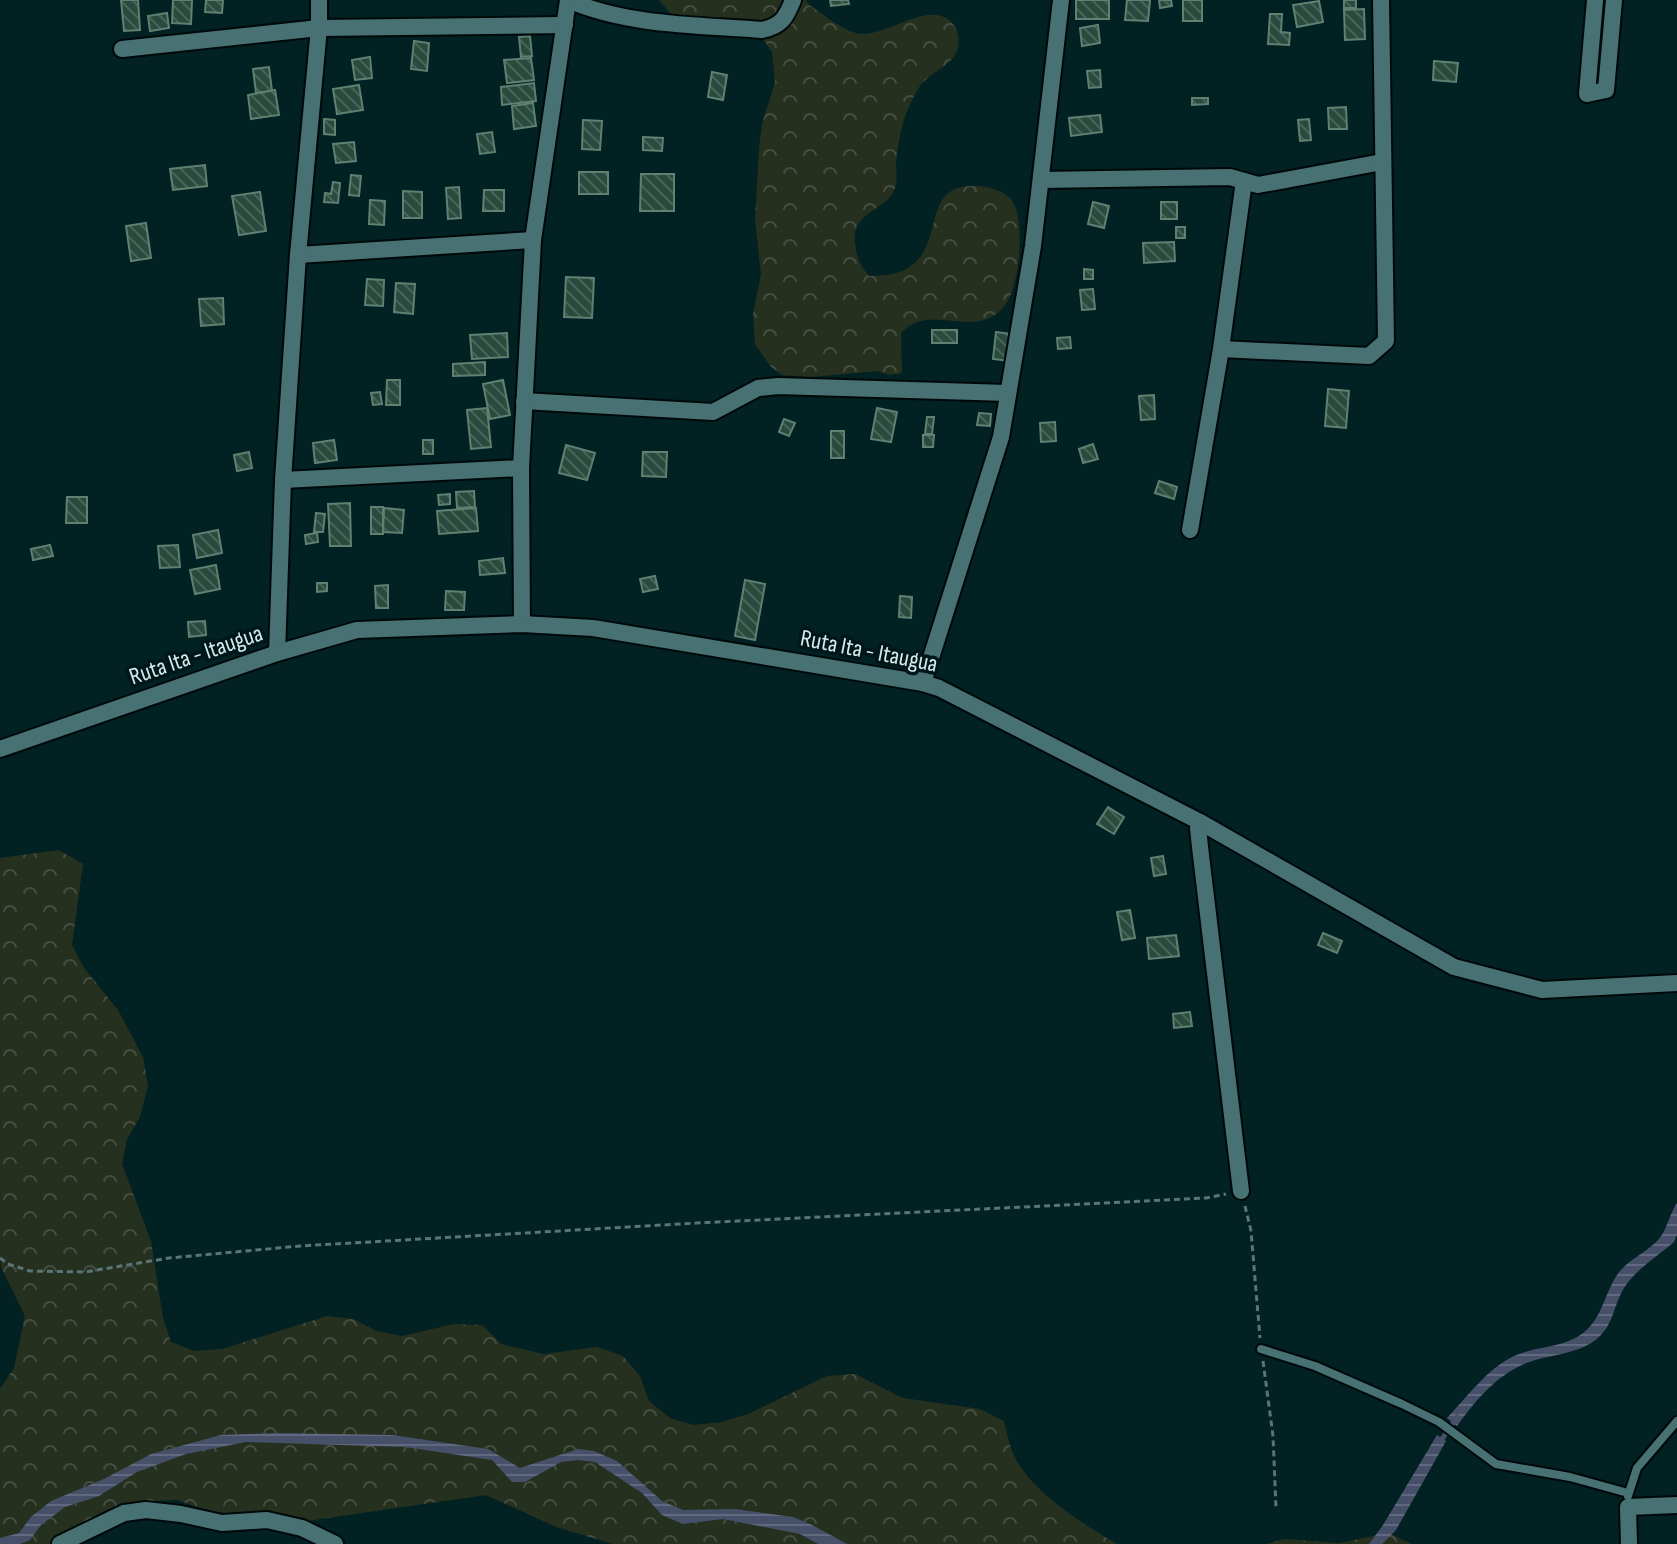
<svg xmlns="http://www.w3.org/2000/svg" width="1677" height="1544" viewBox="0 0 1677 1544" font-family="'Sofia Sans Condensed',sans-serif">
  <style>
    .forest { fill: url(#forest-crowns) }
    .water { fill: url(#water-rules) }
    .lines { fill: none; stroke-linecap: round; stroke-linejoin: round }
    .stream { stroke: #465069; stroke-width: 5 }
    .building { fill: url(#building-back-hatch); stroke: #5e8172; stroke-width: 2 }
    .lane-casing { stroke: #00090a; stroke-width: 12 }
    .street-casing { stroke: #00090a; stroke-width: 20 }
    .path { stroke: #597577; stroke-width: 3; stroke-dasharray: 6 4; stroke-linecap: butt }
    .lane { stroke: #487173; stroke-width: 8 }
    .street { stroke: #487173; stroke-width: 16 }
    .labels { text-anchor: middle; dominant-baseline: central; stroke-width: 7; stroke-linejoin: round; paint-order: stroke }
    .street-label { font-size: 24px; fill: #d5ebec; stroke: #001719 }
  </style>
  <defs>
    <pattern id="forest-crowns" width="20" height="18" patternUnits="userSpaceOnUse" patternTransform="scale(2)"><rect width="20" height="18" fill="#26301f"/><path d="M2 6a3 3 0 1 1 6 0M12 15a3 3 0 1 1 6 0" fill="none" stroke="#454e40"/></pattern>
    <pattern id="water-rules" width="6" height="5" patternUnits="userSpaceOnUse" patternTransform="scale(2)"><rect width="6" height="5" fill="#465069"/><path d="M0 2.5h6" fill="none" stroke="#60697f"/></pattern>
    <pattern id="building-back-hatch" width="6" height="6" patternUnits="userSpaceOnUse" patternTransform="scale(2)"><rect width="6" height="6" fill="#294a3d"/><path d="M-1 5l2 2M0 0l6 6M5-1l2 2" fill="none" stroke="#476459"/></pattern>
  </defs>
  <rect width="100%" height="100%" fill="#012123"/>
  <!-- forest -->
  <g class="forest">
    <path d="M659 0H806L809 5C822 13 840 29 856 33 884 40 924 1 949 20 954 24 956 28 958 35 964 65 931 68 918 89 904 112 898 137 896 164 896 171 898 181 895 188 886 212 850 211 855 244 857 258 860 265 869 276 878 275 890 276 899 272 942 257 925 204 953 190 969 182 1006 186 1014 204 1025 226 1020 291 1002 309 972 340 931 301 901 333L902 373 889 375 877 371 811 377 782 375 771 367 755 344 753 314 761 274 755 220 759 148 762 124 775 82 772 52 763 39H750L739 33 670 13Z"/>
    <path d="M59 850 83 864 72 945 84 968 118 1010 143 1057 148 1086 140 1117 127 1139 122 1164 151 1241 163 1318 171 1342 194 1351 222 1349 327 1316 353 1319 377 1331 402 1336 454 1324 482 1325 501 1344 544 1354 597 1347 623 1356 640 1376 649 1401 670 1418 693 1425 722 1422 748 1414 827 1376 855 1374 903 1398 980 1409 1004 1421C1008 1438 1011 1455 1022 1469 1043 1499 1086 1526 1117 1544H613L556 1527 486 1495 279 1525 250 1526 177 1500 151 1501 126 1506 77 1525 62 1544H0V1389L14 1368 25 1316 1 1267 0 1254V858Z"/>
    <polygon points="1388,1533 1412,1544 1266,1544 1284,1539 1339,1543"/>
  </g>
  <!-- water -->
  <g class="water">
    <path d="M1677 1203V1235L1674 1242C1658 1256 1636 1269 1624 1288 1614 1304 1614 1323 1599 1337 1580 1355 1548 1354 1524 1364 1496 1376 1474 1402 1457 1426L1447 1418C1467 1397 1488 1368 1514 1356 1536 1346 1564 1348 1583 1333 1604 1317 1604 1291 1620 1271 1631 1258 1647 1252 1658 1240 1667 1231 1669 1214 1677 1203Z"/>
    <polygon points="277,1433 392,1435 488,1449 520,1468 578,1449 594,1451 617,1461 662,1501 683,1510 735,1509 793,1517 812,1525 847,1544 818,1544 800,1534 723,1519 683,1524 662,1515 642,1493 595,1462 578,1460 561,1462 525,1482 512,1482 492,1460 405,1447 246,1442 186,1454 137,1472 99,1496 65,1507 41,1525 30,1540 20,1544 0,1544 0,1538 19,1533 31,1517 51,1501 104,1479 151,1454 221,1435"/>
    <polygon points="1437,1435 1446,1441 1396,1530 1382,1544 1369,1544 1383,1525"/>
  </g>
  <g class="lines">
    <!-- stream -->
    <polyline class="stream" points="1440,1442 1457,1417"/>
  </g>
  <!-- building -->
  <g class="building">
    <polygon points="121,0 138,0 140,30 124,31"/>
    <polygon points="173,0 192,0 191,24 172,23"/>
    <polygon points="206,0 223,0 222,13 205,12"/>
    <polygon points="830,0 848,0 849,4 831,6"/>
    <rect x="1076" y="0" width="33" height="19"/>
    <polygon points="1127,0 1150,0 1148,21 1125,20"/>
    <polygon points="1159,0 1171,0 1172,6 1160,8"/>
    <rect x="1183" y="0" width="19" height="21"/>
    <rect x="1344" y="0" width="12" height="8"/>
    <polygon points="1319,1 1323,22 1297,27 1293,5"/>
    <polygon points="1364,9 1365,39 1345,40 1344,10"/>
    <polygon points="167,13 169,28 150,31 148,16"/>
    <polygon points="1270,14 1282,14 1281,32 1290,33 1289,45 1268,44"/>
    <polygon points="1098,25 1100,43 1082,46 1080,28"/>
    <polygon points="530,36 532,56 521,57 519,37"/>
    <polygon points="414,41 429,43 427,71 411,69"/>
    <polygon points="370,57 372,78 355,80 352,60"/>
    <polygon points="531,58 534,80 507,83 504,60"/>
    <polygon points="1434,61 1458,63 1456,82 1433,80"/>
    <polygon points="269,67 272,91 256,93 253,69"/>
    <polygon points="1100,70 1101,87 1089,88 1087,71"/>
    <polygon points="712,72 727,75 723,100 708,97"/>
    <polygon points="534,83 536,101 502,105 501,87"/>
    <polygon points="359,85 363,110 337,114 333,89"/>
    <polygon points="275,90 279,115 251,119 248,95"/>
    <polygon points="1192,98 1208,98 1208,104 1192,105"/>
    <polygon points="533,103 536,126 514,129 512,106"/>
    <polygon points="1346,107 1347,129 1329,129 1328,108"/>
    <polygon points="1100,115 1102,132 1071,136 1069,118"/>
    <polygon points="324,119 335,120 335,135 324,134"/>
    <polygon points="1309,119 1311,140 1300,141 1298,120"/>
    <polygon points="583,120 602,121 600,150 582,149"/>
    <polygon points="492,132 495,152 480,154 477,134"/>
    <polygon points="643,137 663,138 662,151 643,150"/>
    <polygon points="354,142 356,161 336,163 333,144"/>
    <polygon points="205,165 207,186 173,190 170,169"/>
    <rect x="579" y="172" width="29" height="22"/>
    <polygon points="641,174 674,174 674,211 640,211"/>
    <polygon points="351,175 361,176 359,196 349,195"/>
    <polygon points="333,182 340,183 338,203 324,202 325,193 331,194"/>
    <polygon points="459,187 461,218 448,219 446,188"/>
    <polygon points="484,190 504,190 504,211 483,211"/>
    <polygon points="403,191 422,192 422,218 403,218"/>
    <polygon points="260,192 266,231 239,235 232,196"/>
    <polygon points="370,200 385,201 384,225 369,224"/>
    <polygon points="1093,202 1109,206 1104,228 1088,224"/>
    <rect x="1161" y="202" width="16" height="17"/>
    <polygon points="146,223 151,258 131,261 126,226"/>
    <rect x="1176" y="227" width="9" height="11"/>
    <polygon points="1174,242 1175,261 1144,263 1143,243"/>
    <polygon points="1084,269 1093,270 1093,279 1084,279"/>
    <polygon points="566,277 594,278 592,318 564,317"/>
    <polygon points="367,279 384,280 383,306 365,305"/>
    <polygon points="396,283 415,284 413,314 394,312"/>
    <polygon points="1093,289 1095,309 1082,310 1080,290"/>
    <polygon points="223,298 224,324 201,326 199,299"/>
    <rect x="932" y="330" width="25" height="13"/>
    <polygon points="996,332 1012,334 1009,361 993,359"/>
    <polygon points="507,333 508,357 472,359 470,335"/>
    <polygon points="1070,337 1071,348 1058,349 1057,338"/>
    <polygon points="485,362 485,375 453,376 453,364"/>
    <polygon points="387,380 400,380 400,405 386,405"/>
    <polygon points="503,380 510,415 490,419 483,384"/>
    <polygon points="1328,389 1349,391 1346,428 1325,426"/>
    <polygon points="380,392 382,404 373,405 371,393"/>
    <polygon points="1154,395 1155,419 1141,420 1139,396"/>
    <polygon points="487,408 491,447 471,449 467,410"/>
    <polygon points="877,408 897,412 891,442 871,439"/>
    <polygon points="979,413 991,414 990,426 977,425"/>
    <polygon points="927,417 934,417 932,434 925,434"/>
    <polygon points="784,419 795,423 789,436 779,432"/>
    <polygon points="1055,422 1056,441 1041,442 1040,423"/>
    <rect x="831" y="431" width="13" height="27"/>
    <polygon points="923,435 934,435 933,447 923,447"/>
    <polygon points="334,440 337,460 315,463 313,443"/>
    <rect x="423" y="440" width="10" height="14"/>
    <polygon points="1093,444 1098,459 1083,463 1079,449"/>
    <polygon points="566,445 595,453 587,480 559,473"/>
    <polygon points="249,452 252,468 237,471 234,455"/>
    <polygon points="643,452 667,452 666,477 642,476"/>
    <polygon points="1159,481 1177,487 1174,499 1155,493"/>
    <polygon points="474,491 475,507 457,508 456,492"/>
    <polygon points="450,494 450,504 439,505 438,495"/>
    <polygon points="67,497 87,497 87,523 66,523"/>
    <polygon points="350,503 351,546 330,546 328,504"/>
    <rect x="371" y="507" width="12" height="27"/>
    <polygon points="384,508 404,510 402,533 383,532"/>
    <polygon points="476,508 478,531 439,534 437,511"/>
    <polygon points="316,513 325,514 323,532 314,532"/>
    <polygon points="218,530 222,553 197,558 193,535"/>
    <polygon points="317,533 318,542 306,544 305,535"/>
    <polygon points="50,545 53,556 33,560 31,549"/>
    <polygon points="178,545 180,567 160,568 158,546"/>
    <polygon points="503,558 505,573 480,575 479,561"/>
    <polygon points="216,565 220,589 195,594 190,570"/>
    <polygon points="655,576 658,589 643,592 640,579"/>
    <polygon points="745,580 765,584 755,640 735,636"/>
    <polygon points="317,583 327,583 327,591 317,592"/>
    <polygon points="388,585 388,608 376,608 375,586"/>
    <polygon points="446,591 465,592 464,610 445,610"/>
    <polygon points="900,596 912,597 911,618 899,617"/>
    <polygon points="205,621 206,635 189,637 188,622"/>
    <polygon points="1108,807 1124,817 1114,834 1097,824"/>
    <polygon points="1163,856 1166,874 1154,876 1151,858"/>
    <polygon points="1130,910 1135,938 1122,940 1117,912"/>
    <polygon points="1323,933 1342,941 1337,953 1318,945"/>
    <polygon points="1176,935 1179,956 1149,959 1147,938"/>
    <polygon points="1190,1012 1192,1026 1174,1028 1173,1014"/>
  </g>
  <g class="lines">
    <defs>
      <g id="lane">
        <polyline points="1261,1349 1315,1366 1402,1404 1439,1422 1496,1464 1570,1477 1628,1493"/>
        <polyline points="1628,1496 1637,1468 1677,1421"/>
      </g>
      <g id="street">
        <path d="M568 0C628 26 698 25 762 30 781 26 786 18 793 0"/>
        <polyline points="1595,0 1587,94 1606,90 1614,0"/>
        <polyline points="122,49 319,28 565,25"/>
        <polyline points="1041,180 1230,177 1258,185 1382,162"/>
        <polyline points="298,255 533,240"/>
        <polyline points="1221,349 1369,356 1386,341 1381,0"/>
        <polyline points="524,401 713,412 758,388 778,386 1008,393"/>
        <polyline points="283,480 521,468"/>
        <polyline points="1190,530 1221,349 1244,181"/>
        <polyline points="522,624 521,468 533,240 568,0"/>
        <polyline points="277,653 283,480 298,255 319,28 319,0"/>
        <polyline points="923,683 1001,437 1033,246 1061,0"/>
        <polyline points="0,749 277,653 357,630 522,624 593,628 923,683 939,688 1200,822 1454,967 1542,990 1677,983"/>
        <polyline points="1200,822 1198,828 1200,847 1241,1191"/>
        <polyline points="60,1544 124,1513 146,1510 181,1514 222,1523 267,1520 302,1528 335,1544"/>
        <polyline points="1629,1544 1628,1507 1677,1505"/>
      </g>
    </defs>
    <!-- lane casing -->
    <use href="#lane" class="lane-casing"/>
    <!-- street casing -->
    <use href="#street" class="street-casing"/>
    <!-- path -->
    <g class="path">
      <polyline points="1245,1206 1251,1231 1260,1338"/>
      <polyline points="0,1258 8,1264 30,1271 85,1272 169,1258 300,1246 697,1223 1206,1198 1226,1194"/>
      <polyline points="1263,1361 1273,1436 1276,1508"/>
    </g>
    <!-- lane -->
    <use href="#lane" class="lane"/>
    <!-- street -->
    <use href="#street" class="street"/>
  </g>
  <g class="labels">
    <!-- street labels -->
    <g class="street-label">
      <text transform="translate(869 651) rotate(11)">Ruta Ita - Itaugua</text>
      <text transform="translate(196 655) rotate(-19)">Ruta Ita - Itaugua</text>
    </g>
  </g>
</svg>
